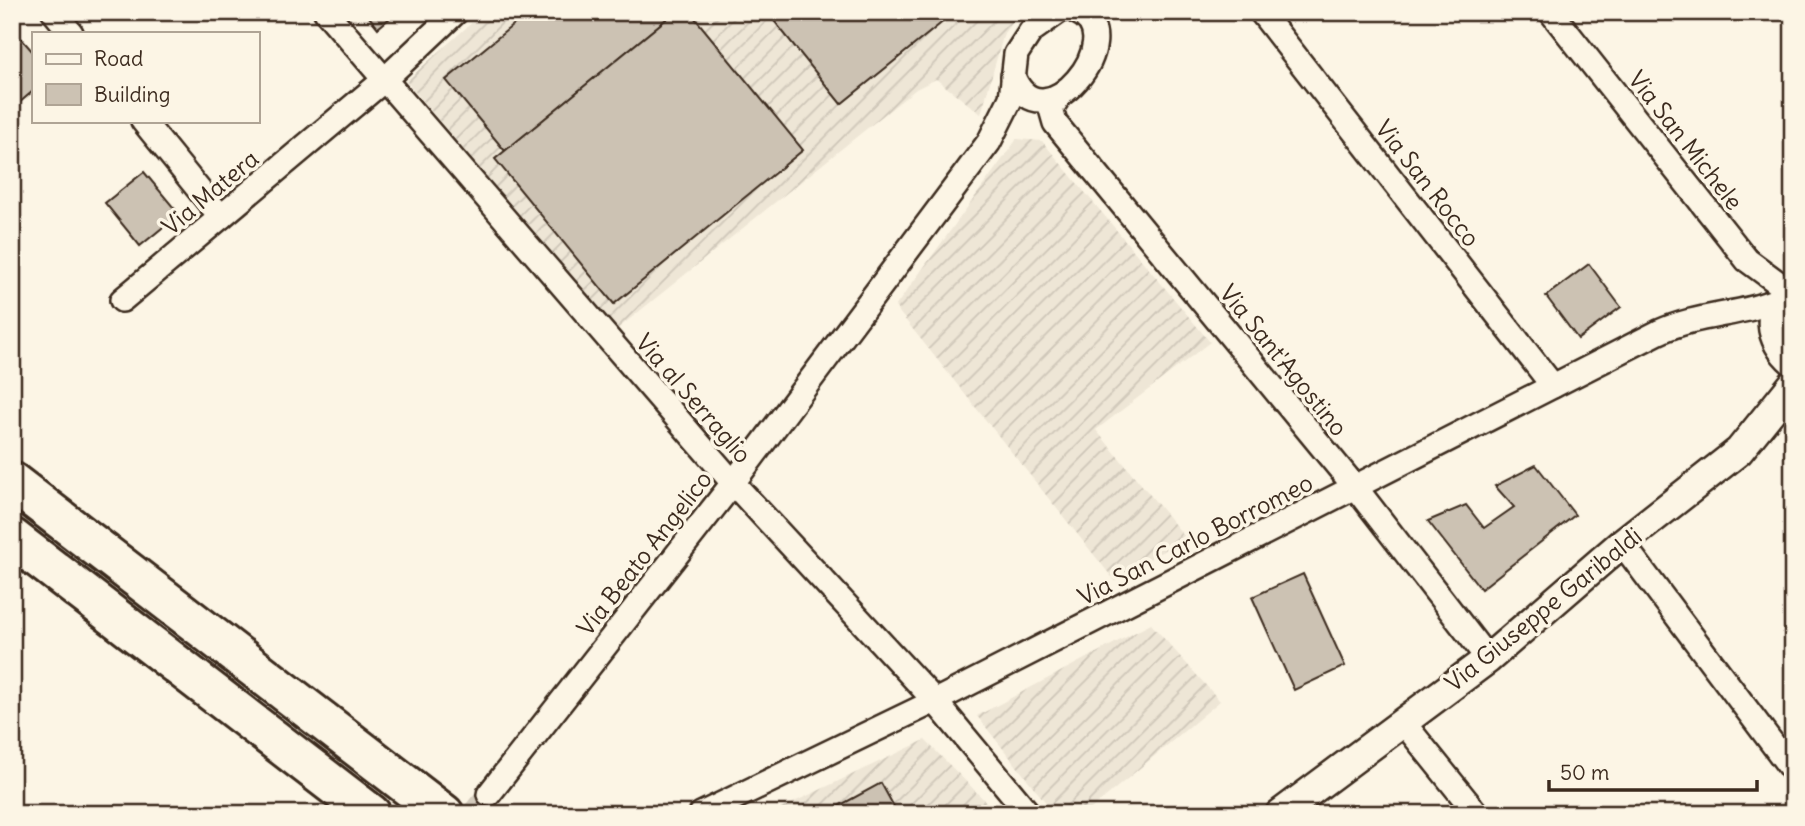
<svg xmlns="http://www.w3.org/2000/svg" width="1805" height="826" viewBox="0 0 1805 826" font-family="Delius,sans-serif">
  <style>
    .industrial { fill: url(#industrial-furrows) }
    .building { fill: #ccc2b3; stroke: #3b2a1e; stroke-width: 2 }
    .lines { fill: none; stroke-linecap: round; stroke-linejoin: round }
    .minor-tunnel { stroke: #d5ccbd; stroke-width: 23; stroke-dasharray: 23 11; stroke-linecap: butt }
    .minor-casing { stroke: #3b2a1e; stroke-width: 28 }
    .tertiary-casing { stroke: #3b2a1e; stroke-width: 33 }
    .trunk-casing { stroke: #3b2a1e; stroke-width: 44 }
    .minor { stroke: #fcf5e5; stroke-width: 23 }
    .tertiary { stroke: #fcf5e5; stroke-width: 28 }
    .trunk { stroke: #fcf5e5; stroke-width: 38 }
    .labels { text-anchor: middle; dominant-baseline: central; stroke-width: 7; stroke-linejoin: round; paint-order: stroke }
    .street-label { font-size: 24px; fill: #3b2a1e; stroke: #fcf5e5 }
  </style>
  <defs>
    <pattern id="industrial-furrows" width="10" height="10" patternUnits="userSpaceOnUse" patternTransform="scale(1.75)"><rect width="10" height="10" fill="#eee6d6"/><path d="M-1 1l2-2M0 10L10 0M9 11l2-2" fill="none" stroke="#cdc5b7"/></pattern>
  </defs>
  <rect width="100%" height="100%" fill="#fcf5e5"/>
  <filter id="ink" filterUnits="userSpaceOnUse"><feTurbulence type="fractalNoise" baseFrequency=".0143" numOctaves="2"/><feDisplacementMap in="SourceGraphic" scale="14" xChannelSelector="R" yChannelSelector="G"/><feConvolveMatrix kernelMatrix="1 2 1 2 8 2 1 2 1" color-interpolation-filters="sRGB"/></filter>
  <g filter="url(#ink)">
    <!-- industrial -->
    <g class="industrial">
      <polygon points="484,12 1021,12 1004,33 981,114 936,79 916,89 616,330 406,81"/>
      <polygon points="1017,139 1042,141 1210,342 1096,430 1185,537 1115,581 895,307"/>
      <polygon points="1151,624 1220,701 1085,814 1055,814 977,716"/>
      <polygon points="925,740 998,814 769,814"/>
    </g>
    <!-- building -->
    <g class="building">
      <polygon points="365,12 397,12 378,28"/>
      <polygon points="529,12 675,12 505,151 446,80"/>
      <polygon points="675,12 690,12 803,150 614,304 495,159"/>
      <polygon points="767,12 955,12 841,104"/>
      <polygon points="19,36 33,52 33,91 12,109 12,41"/>
      <polygon points="144,172 179,214 140,246 105,203"/>
      <polygon points="1589,264 1621,307 1578,339 1546,296"/>
      <polygon points="1536,465 1575,515 1481,589 1428,521 1466,505 1484,528 1514,507 1495,486"/>
      <polygon points="1303,574 1345,666 1294,690 1252,597"/>
      <polygon points="881,783 898,814 824,814"/>
    </g>
    <g class="lines">
      <!-- minor-tunnel -->
      <polyline class="minor-tunnel" points="473,814 489,794"/>
      <defs>
        <g id="minor">
          <polyline points="54,12 71,33"/>
          <polyline points="326,12 733,483 935,701 1029,814"/>
          <polyline points="1261,12 1553,386"/>
          <polyline points="1551,12 1747,260 1789,291"/>
          <path d="M1013 76C1042 149 1133 35 1077 12"/>
          <polyline points="1060,95 1051,109 1055,123 1355,487 1488,659"/>
          <polyline points="143,121 221,217"/>
          <polyline points="122,300 383,81 456,12"/>
          <polyline points="1622,543 1793,771"/>
          <polyline points="1403,722 1477,814"/>
          <polyline points="489,794 733,483 989,142 1011,98 1016,54 1031,31 1058,12"/>
          <path d="M701 814 935 701 1659 332C1699 313 1744 316 1784 297"/>
        </g>
        <g id="tertiary">
          <path d="M1793 289C1763 307 1769 341 1793 361"/>
          <polyline points="1280,814 1488,659 1622,543 1739,451 1793,384"/>
        </g>
        <g id="trunk">
          <polyline points="12,482 444,814"/>
          <polyline points="12,538 371,814"/>
        </g>
      </defs>
      <!-- minor casing -->
      <use href="#minor" class="minor-casing"/>
      <!-- tertiary casing -->
      <use href="#tertiary" class="tertiary-casing"/>
      <!-- trunk casing -->
      <use href="#trunk" class="trunk-casing"/>
      <!-- minor -->
      <use href="#minor" class="minor"/>
      <!-- tertiary -->
      <use href="#tertiary" class="tertiary"/>
      <!-- trunk -->
      <use href="#trunk" class="trunk"/>
    </g>
  </g>
  <g class="labels">
    <!-- street labels -->
    <g class="street-label">
      <text transform="translate(1686 140) rotate(52)">Via San Michele</text>
      <text transform="translate(1428 183) rotate(52)">Via San Rocco</text>
      <text transform="translate(210 192) rotate(-40)">Via Matera</text>
      <text transform="translate(1284 360) rotate(51)">Via Sant'Agostino</text>
      <text transform="translate(694 398) rotate(49)">Via al Serraglio</text>
      <text transform="translate(1195 539) rotate(-27)">Via San Carlo Borromeo</text>
      <text transform="translate(644 553) rotate(-52)">Via Beato Angelico</text>
      <text transform="translate(1543 609) rotate(-39)">Via Giuseppe Garibaldi</text>
    </g>
  </g>
  <!-- margin -->
  <rect width="1805" height="826" fill="none" stroke="#fcf5e5" stroke-width="42"/>
  <rect x="21" y="21" width="1763" height="784" fill="none" stroke="#3b2a1e" stroke-width="2.5" filter="url(#ink)"/>
  <!-- legend -->
  <rect x="32" y="32" width="228" height="91" fill="#fcf5e5" stroke="#afa495" stroke-width="2"/>
  <rect x="46" y="54" width="35" height="10" fill="#fcf5e5" stroke="#afa495" stroke-width="2"/>
  <text x="94" y="66" font-size="21" fill="#3b2a1e">Road</text>
  <rect x="46" y="84" width="35" height="21" fill="#ccc2b3" stroke="#afa495" stroke-width="2"/>
  <text x="94" y="102" font-size="21" fill="#3b2a1e">Building</text>
  <!-- scale -->
  <path d="M1549 780v10h208v-10" fill="none" stroke="#3b2a1e" stroke-width="3.5"/>
  <text x="1560" y="780" font-size="21" fill="#3b2a1e" stroke="#fcf5e5" stroke-width="5" paint-order="stroke">50 m</text>
</svg>
